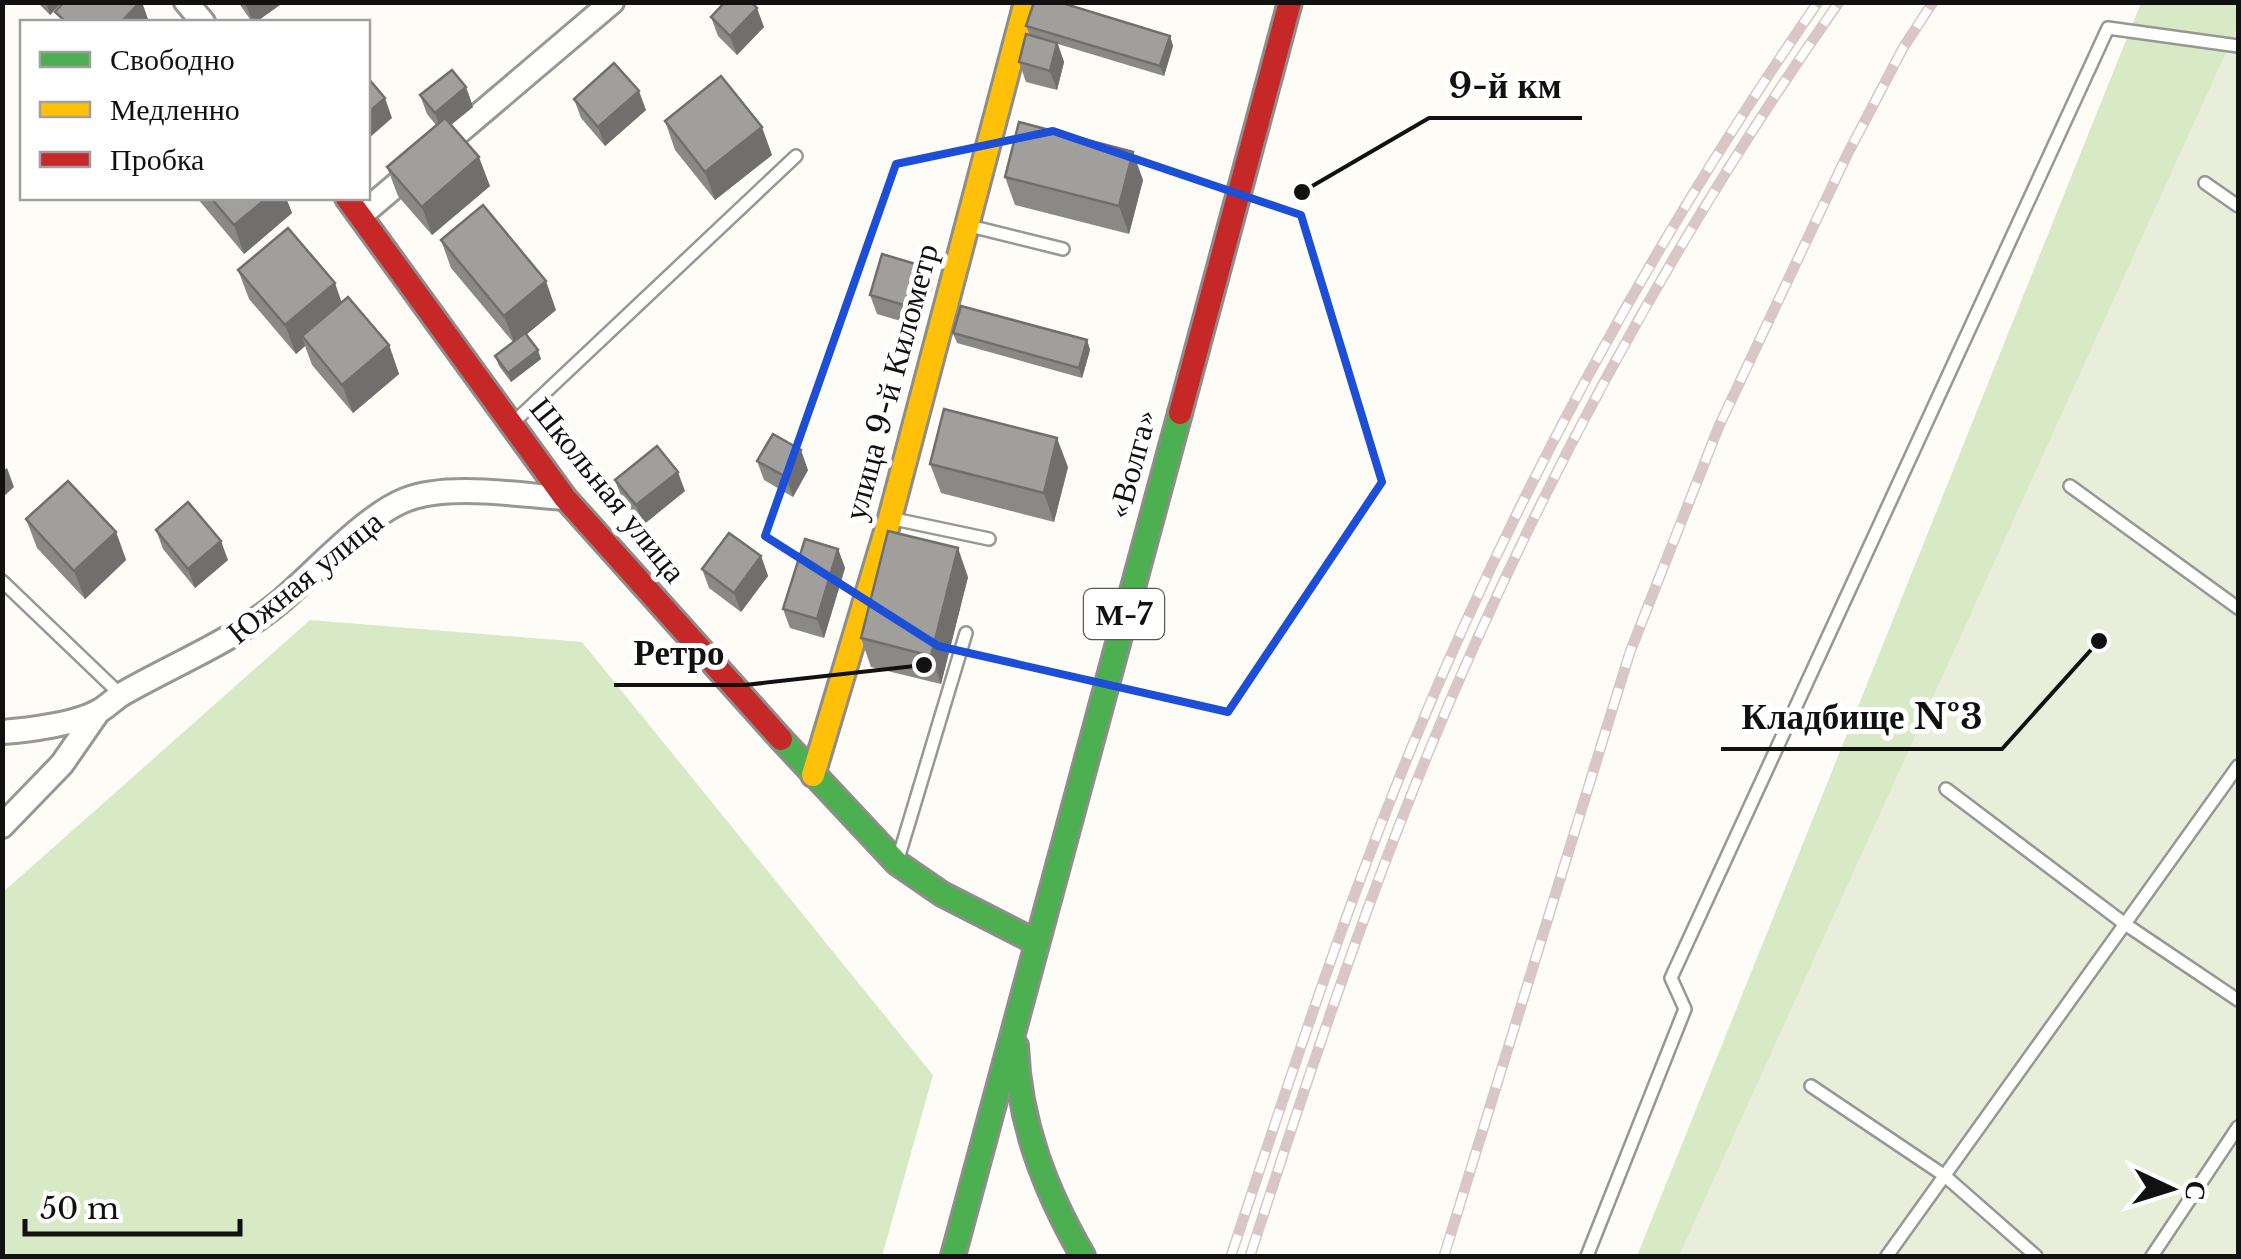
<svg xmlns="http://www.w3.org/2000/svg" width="2241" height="1259" viewBox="0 0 2241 1259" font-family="'Libre Baskerville',serif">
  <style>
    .forest { fill: #d8eac5 }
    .cemetery { fill: #e9eedb }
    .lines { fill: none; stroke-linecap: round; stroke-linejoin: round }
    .lane-casing { stroke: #979795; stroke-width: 16 }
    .street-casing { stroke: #979795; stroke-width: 28 }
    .fast-casing { stroke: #8e8d8b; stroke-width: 28 }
    .slow-casing { stroke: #8e8d8b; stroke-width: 28 }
    .jam-casing { stroke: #8e8d8b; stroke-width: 28 }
    .lane { stroke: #fffffe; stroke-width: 11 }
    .street { stroke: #fffffe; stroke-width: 22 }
    .fast { stroke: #4caf50; stroke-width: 22 }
    .slow { stroke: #ffc107; stroke-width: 22 }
    .jam { stroke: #c62828; stroke-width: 22 }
    .rail-casing { stroke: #d9c6c7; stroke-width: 11 }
    .rail { stroke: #fff; stroke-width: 8; stroke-dasharray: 22; stroke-linecap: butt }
    .wall { fill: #8a8986 }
    .shaded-wall { fill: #716f6d }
    .building { fill: #a19f9c; stroke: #716f6d; stroke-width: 2.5 }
    .marked { fill: none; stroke: #1d4ed8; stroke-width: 8; stroke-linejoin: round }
    .labels { text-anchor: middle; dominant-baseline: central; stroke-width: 10; stroke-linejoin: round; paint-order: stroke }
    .shield { fill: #fff; stroke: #585858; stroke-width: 2.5 }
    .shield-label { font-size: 30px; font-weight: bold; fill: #111 }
    .street-label { font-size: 32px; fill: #111; stroke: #fff }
    .leader { fill: none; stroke: #111; stroke-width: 4 }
    .callout-dot { fill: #111; stroke: #fff; stroke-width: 4 }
    .callout-label { font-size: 35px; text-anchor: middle; font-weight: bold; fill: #111; stroke: #fff; stroke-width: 10; stroke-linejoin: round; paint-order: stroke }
  </style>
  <rect width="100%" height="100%" fill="#fdfcf7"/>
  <!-- forest -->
  <g class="forest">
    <polygon points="2141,3 2238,3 2238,1256 1637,1256"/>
    <polygon points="310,620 582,642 933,1075 882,1256 3,1256 3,892"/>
  </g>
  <!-- cemetery -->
  <polygon class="cemetery" points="2238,26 2238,1256 1679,1256"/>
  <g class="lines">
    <defs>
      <g id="lane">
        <polyline points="2205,183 2238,206"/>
        <polyline points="970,226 1063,249"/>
        <polyline points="515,421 796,156"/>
        <polyline points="2070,486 2238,608"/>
        <polyline points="894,519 989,539"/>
        <polyline points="2,581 121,695"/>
        <polyline points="1946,789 2125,924 2238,1000"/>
        <polyline points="898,859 966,633"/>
        <polyline points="1811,1086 1945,1176 2036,1256"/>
        <polyline points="1587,1256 1685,1009 1671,978 2108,28 2238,46"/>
        <polyline points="1887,1256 2238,766"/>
        <polyline points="2152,1256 2238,1127"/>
      </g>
      <g id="street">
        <polyline points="186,2 203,22"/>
        <polyline points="361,215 612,2"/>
        <path d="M2 732C29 730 76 724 99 711 108 706 115 698 124 693 178 662 232 642 281 601 315 572 365 516 405 500 448 483 518 495 565 498"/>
        <polyline points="2,826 62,764 98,712"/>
      </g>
      <g id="fast">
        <polyline points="781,739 897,863 942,894 1036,942"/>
        <path d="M1016 1046C1019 1123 1045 1190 1083 1256"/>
        <polyline points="953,1256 1180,413"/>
      </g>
      <polyline id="slow" points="813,775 890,518 1026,2"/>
      <g id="jam">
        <polyline points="347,198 565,498 781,739"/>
        <polyline points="1180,413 1290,2"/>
      </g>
    </defs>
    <!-- lane casing -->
    <use href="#lane" class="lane-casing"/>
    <!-- street casing -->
    <use href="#street" class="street-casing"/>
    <!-- fast casing -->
    <use href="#fast" class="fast-casing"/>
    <!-- slow casing -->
    <use href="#slow" class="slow-casing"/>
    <!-- jam casing -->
    <use href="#jam" class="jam-casing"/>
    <!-- lane -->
    <use href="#lane" class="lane"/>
    <!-- street -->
    <use href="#street" class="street"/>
    <!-- fast -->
    <use href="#fast" class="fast"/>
    <!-- slow -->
    <use href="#slow" class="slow"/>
    <!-- jam -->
    <use href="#jam" class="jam"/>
    <defs>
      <g id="rail">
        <path d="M1231 1256C1288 1084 1344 912 1413 744 1520 484 1658 233 1818 2"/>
        <path d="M1250 1256C1305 1086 1361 916 1429 751 1537 489 1676 234 1839 2"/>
        <polyline points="1444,1256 1630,652 1719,426 1847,155 1903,48 1933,2"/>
      </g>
    </defs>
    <!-- rail casing -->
    <use href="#rail" class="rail-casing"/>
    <!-- rail -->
    <use href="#rail" class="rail"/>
  </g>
  <!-- wall -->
  <g class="wall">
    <polygon points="37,2 62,2 50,15"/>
    <polygon points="238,2 284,2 256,22 252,22"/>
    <polygon points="711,17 764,27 737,55 718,36"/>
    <polygon points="1026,26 1170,36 1173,46 1164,76 1058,44 1064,62 1057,90 1026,82 1019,62 1030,35"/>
    <polygon points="466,87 473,107 451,125 490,186 432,235 398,196 387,167 436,125 427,114 420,95"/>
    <polygon points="574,99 646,110 605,146 581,118"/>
    <polygon points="665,121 772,155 715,200 675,150"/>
    <polygon points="1005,177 1143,180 1129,234 1015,205"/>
    <polygon points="197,198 286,198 292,213 244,254"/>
    <polygon points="441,240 556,310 527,334 541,359 511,382 499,366 495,356 513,342 451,268"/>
    <polygon points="926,267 933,286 921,327 877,314 870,295"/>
    <polygon points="238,270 342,302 389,345 399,374 353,413 312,365 305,346 296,354 249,299"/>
    <polygon points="953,333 1087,340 1090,350 1082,378 957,343"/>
    <polygon points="757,461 808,470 793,497 764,480"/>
    <polygon points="930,464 1068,467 1054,522 941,493"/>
    <polygon points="615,480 685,491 643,525 622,499"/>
    <polygon points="26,519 116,532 126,560 85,599 37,548"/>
    <polygon points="156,530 228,560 195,588 163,549"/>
    <polygon points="838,549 845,568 824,638 790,628 783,609"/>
    <polygon points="761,556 768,576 741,612 709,588 702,569"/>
    <polygon points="968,577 941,684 871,667 861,638"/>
  </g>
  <!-- shaded-wall -->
  <g class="shaded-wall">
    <polygon points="50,2 62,2 50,15 47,5"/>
    <polygon points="140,2 142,2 149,22 121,22"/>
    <polygon points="250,2 284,2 256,22 253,22 246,5"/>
    <polygon points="757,8 764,27 737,55 730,36"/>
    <polygon points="1170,36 1173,46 1164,76 1160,66"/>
    <polygon points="1057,43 1064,62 1057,90 1050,71"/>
    <polygon points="466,87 473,107 442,132 435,113"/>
    <polygon points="639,91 646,110 605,146 598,127"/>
    <polygon points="385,98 392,118 368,139 368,113"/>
    <polygon points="762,127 772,155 715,200 705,172"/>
    <polygon points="1133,152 1143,180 1129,234 1119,206"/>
    <polygon points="479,157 490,186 432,235 422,207"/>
    <polygon points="267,198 286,198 292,213 244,254 234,225"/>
    <polygon points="926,267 933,286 921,327 914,308"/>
    <polygon points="546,281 556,310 515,344 504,316"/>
    <polygon points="335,283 345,312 302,336 305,346 296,354 285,325"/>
    <polygon points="1087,340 1090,350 1082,378 1079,368"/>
    <polygon points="389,345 399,374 353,413 342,385"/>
    <polygon points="538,350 541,359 511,382 508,373"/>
    <polygon points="1057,438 1068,467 1054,522 1044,493"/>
    <polygon points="801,450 808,470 793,497 786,477"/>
    <polygon points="7,468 14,487 2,498 2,472"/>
    <polygon points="678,472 685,491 643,525 636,505"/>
    <polygon points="116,532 126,560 85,599 74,571"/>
    <polygon points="221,541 228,560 195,588 188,569"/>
    <polygon points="958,548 968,577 941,684 931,656"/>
    <polygon points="838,549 845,568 824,638 817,619"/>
    <polygon points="761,556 768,576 741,612 734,593"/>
  </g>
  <!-- building -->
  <g class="building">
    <polygon points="64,2 140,2 121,22 66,22 55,12"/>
    <polygon points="725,2 751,2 757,8 730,36 711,17"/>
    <polygon points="1034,2 1059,2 1170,36 1160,66 1026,26"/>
    <polygon points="1026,34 1057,43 1050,71 1019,62"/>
    <polygon points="614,63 639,91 598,127 574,99"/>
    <polygon points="452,70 466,87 435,113 420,95"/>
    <polygon points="721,76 762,127 705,172 665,121"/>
    <polygon points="368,78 385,98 368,113"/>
    <polygon points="445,118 479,157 422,207 387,167"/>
    <polygon points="1019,122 1133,152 1119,206 1005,177"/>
    <polygon points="211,198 267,198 234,225"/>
    <polygon points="483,205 546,281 504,316 441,240"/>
    <polygon points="288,228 335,283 285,325 238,270"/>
    <polygon points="882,254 926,267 914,308 870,295"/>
    <polygon points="348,297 389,345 342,385 302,336"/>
    <polygon points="961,306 1087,340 1079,368 953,333"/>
    <polygon points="525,333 538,350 508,373 495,356"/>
    <polygon points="944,409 1057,438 1044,493 930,464"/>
    <polygon points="773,434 801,450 786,477 757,461"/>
    <polygon points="657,446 678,472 636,505 615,480"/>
    <polygon points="68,481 116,532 74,571 26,519"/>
    <polygon points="188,502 221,541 188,569 156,530"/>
    <polygon points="888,531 958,548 931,656 861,638"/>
    <polygon points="729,533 761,556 734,593 702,569"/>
    <polygon points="805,539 838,549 817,619 783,609"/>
  </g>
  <!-- marked area -->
  <path class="marked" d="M1053 131 1301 215 1382 482 1228 712 938 646 765 536 896 164Z"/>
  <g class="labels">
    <!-- shield labels -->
    <rect class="shield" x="1084" y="589" width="80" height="50" rx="8"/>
    <g class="shield-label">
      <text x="1124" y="614">М-7</text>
    </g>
    <!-- street labels -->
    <g class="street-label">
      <text transform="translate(891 382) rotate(-75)">улица 9-й Километр</text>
      <text transform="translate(1132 464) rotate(-75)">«Волга»</text>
      <text transform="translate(608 490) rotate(51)">Школьная улица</text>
      <text transform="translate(305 577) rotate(-39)">Южная улица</text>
    </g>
  </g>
  <!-- callouts -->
  <path class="leader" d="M1302 192L1429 118H1582M924 665L745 685H614M2099 641L2002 749H1721"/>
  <g class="callout-dot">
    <circle cx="1302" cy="192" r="10"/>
    <circle cx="924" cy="665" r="10"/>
    <circle cx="2099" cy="641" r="10"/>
  </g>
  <g class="callout-label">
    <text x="1505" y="98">9-й км</text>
    <text x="679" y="665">Ретро</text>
    <text x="1862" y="729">Кладбище №3</text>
  </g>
  <!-- border -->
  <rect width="2241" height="1259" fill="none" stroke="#111111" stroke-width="10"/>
  <!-- legend -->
  <rect x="20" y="20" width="350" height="180" fill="#ffffff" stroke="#a0a0a0" stroke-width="2.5"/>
  <rect x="40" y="52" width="50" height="15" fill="#4caf50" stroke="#a0a0a0" stroke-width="2.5"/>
  <text x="110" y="70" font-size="30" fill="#111111">Свободно</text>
  <rect x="40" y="102" width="50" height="15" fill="#ffc107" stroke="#a0a0a0" stroke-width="2.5"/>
  <text x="110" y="120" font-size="30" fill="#111111">Медленно</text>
  <rect x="40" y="152" width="50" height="15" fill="#c62828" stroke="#a0a0a0" stroke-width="2.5"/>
  <text x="110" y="170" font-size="30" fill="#111111">Пробка</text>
  <!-- north arrow -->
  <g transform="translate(2171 1189) rotate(94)" stroke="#ffffff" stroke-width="8" paint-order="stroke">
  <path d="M0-8L18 38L0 25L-18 38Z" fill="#111111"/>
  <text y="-15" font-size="28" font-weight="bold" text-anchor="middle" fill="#111111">С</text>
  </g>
  <!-- scale -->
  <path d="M25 1219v15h215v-15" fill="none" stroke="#111111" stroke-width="5"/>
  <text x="40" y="1219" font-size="30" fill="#111111" stroke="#ffffff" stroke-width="8" paint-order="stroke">50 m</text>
</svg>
